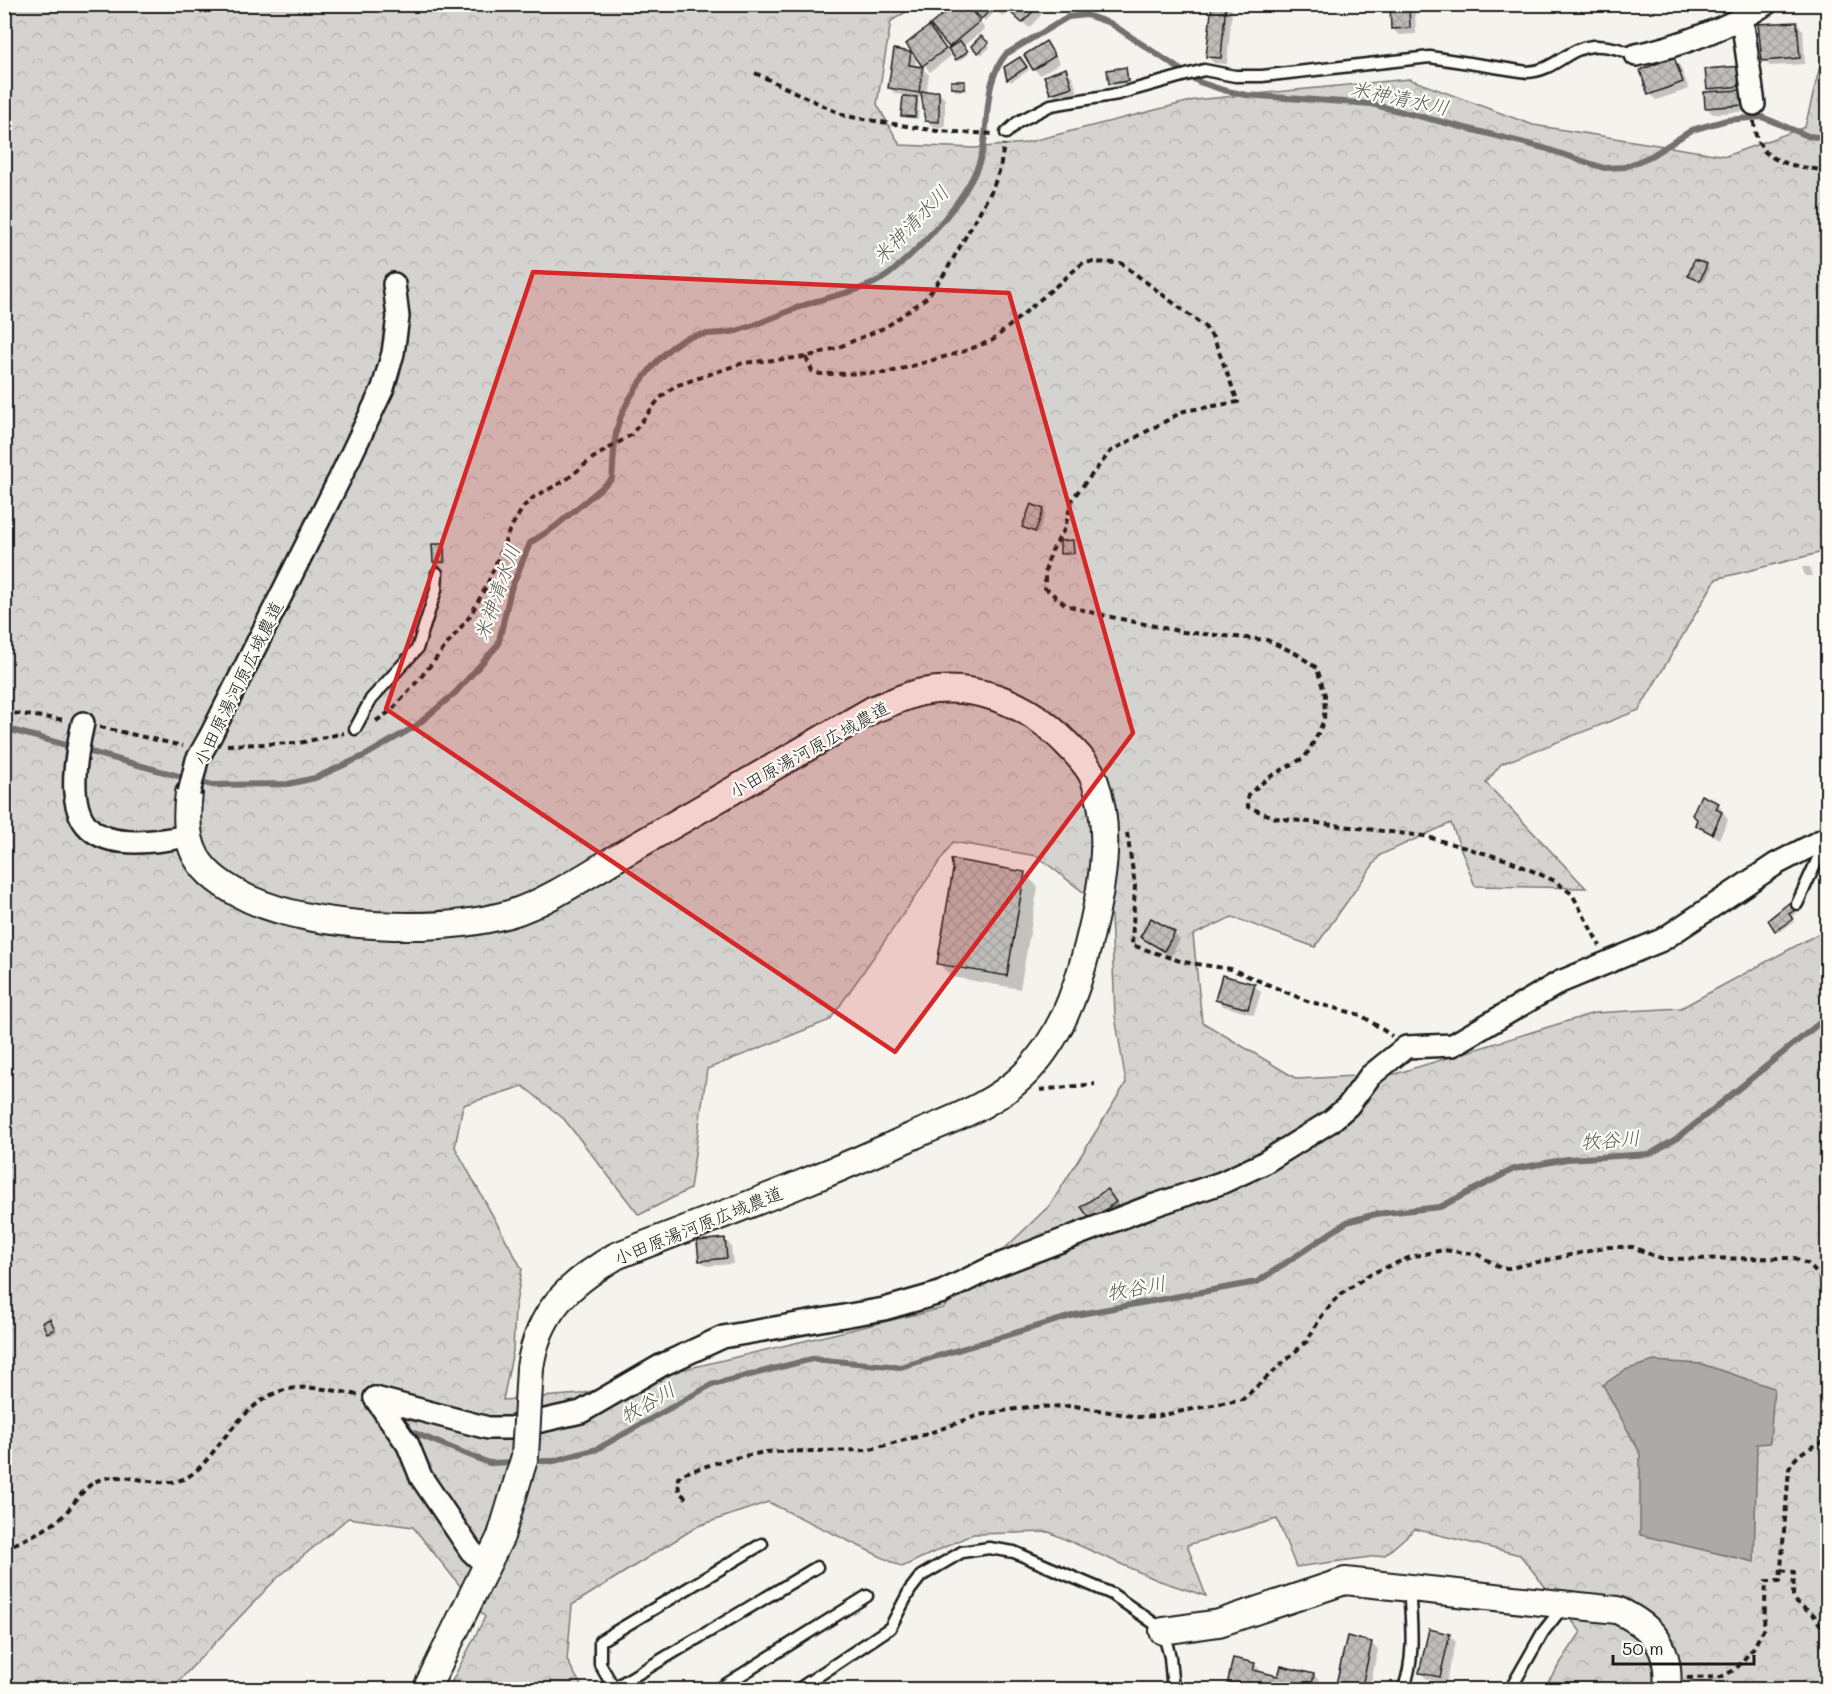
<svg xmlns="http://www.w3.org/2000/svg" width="1832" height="1694" viewBox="0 0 1832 1694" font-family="Mali,'Klee One',sans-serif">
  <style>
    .forest { fill: url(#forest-crowns); stroke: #787876; stroke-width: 1.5; fill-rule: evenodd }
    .water { fill: #abaaa6; stroke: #72716f; stroke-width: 1.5 }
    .shadow { fill: #0003 }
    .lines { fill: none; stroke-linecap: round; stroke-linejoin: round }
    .stream { stroke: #72716f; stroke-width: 6 }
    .building { fill: url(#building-cross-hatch); stroke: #1c1c1c; stroke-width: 1.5 }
    .service-casing { stroke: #1c1c1c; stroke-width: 15 }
    .minor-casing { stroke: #1c1c1c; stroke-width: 26 }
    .tertiary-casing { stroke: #1c1c1c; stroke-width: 30 }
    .path { stroke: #1c1c1c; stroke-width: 4; stroke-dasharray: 6 4.5; stroke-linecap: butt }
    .service { stroke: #fdfcf7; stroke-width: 10 }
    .minor { stroke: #fdfcf7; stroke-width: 21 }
    .tertiary { stroke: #fdfcf7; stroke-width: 26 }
    .minor-bridge-casing { stroke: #1c1c1c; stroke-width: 26; stroke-linecap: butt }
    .tertiary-bridge-casing { stroke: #1c1c1c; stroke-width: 30; stroke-linecap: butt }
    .minor-bridge { stroke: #fdfcf7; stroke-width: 21 }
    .tertiary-bridge { stroke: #fdfcf7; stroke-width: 26 }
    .marked { fill: #d62828; fill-opacity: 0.2; stroke: #d62828; stroke-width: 4.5; stroke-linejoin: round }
    .labels { text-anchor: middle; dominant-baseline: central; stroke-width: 4.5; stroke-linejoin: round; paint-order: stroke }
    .street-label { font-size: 18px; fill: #1c1c1c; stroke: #fdfcf7 }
    .water-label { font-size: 20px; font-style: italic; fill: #5c5c5a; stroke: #fdfcf7 }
  </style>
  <defs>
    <pattern id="forest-crowns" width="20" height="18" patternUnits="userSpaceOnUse" patternTransform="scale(1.5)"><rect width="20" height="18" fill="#d4d3cf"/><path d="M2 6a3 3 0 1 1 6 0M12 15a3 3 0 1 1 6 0" fill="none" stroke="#b5b5b1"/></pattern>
    <pattern id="building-cross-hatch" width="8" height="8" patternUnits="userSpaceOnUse" patternTransform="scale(1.5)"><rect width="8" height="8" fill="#bebdba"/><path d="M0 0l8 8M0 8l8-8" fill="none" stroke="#a3a29f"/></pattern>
  </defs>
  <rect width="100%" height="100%" fill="#f4f3ee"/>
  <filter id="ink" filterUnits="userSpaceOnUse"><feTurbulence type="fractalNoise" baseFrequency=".0167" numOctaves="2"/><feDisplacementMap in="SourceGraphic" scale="12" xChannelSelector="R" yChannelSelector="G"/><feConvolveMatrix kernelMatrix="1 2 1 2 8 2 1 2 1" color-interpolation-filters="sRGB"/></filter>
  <g filter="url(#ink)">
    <!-- forest -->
    <path class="forest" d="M5 5H917L891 21 877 104 900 145 975 148 1024 143 1195 100 1409 79 1533 125 1726 156 1805 127 1827 38V551L1716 579 1639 710 1501 764 1486 783 1586 888 1475 886 1451 823 1380 855 1315 947 1232 917 1193 935 1202 1022 1297 1079 1395 1074 1594 1013 1681 1008 1827 929V1689H1543L1581 1632 1520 1555 1415 1529 1385 1555 1296 1567 1277 1519 1187 1545 1206 1596 1157 1580 1049 1532 973 1534 902 1567 768 1502 698 1526 572 1605 567 1660 583 1689H448L485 1617 413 1527 348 1518 275 1580 171 1689 5 1690ZM953 842 1037 856 1111 914 1115 1016 1126 1083 1051 1204 943 1308 580 1394 503 1400 513 1351 515 1309 522 1269 455 1147 463 1105 523 1086 564 1119 639 1215 690 1189 707 1069 830 1020Z"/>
    <!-- water -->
    <polygon class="water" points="1654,1361 1702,1364 1774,1388 1770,1443 1757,1444 1754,1562 1640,1535 1640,1453 1603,1385 1625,1370"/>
    <!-- shadow -->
    <g class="shadow">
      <polygon points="970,4 984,4 993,14 985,21"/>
      <polygon points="991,4 1032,4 1042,14 1029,28 1010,10 1003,17"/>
      <polygon points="1213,4 1227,4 1232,10 1227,64 1214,63 1208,57"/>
      <polygon points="1409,4 1415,10 1416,34 1399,35 1393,29"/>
      <polygon points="968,8 985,29 963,46 969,54 959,61 933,25"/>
      <polygon points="1797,24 1803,30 1805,64 1770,66 1763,60"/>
      <polygon points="935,35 951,56 930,72 908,44"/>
      <polygon points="981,38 990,47 982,55 973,46"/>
      <polygon points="1046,43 1060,63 1040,75 1034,69"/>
      <polygon points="910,54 916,60 915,68 923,69 929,75 926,93 938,92 945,99 945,127 933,127 926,120 923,98 916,97 919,101 918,119 906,118 903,116 904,95 896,94 889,88"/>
      <polygon points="1674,59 1680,66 1689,89 1656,100 1650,94"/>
      <polygon points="1023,61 1029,70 1011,82 1005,68"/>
      <polygon points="1741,67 1749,111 1713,114 1706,107 1713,93 1708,88"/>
      <polygon points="1126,69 1130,83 1113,86 1110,83"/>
      <polygon points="1066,70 1072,76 1078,93 1057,100 1051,93"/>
      <polygon points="965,83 967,91 955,91 953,88"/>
      <polygon points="1706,266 1709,268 1703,283 1690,275"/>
      <polygon points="1032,506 1046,513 1038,533 1024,526"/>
      <polygon points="1072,542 1076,555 1065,556 1062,553"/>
      <polygon points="443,545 446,548 446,564 437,565 434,562"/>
      <polygon points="1802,567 1810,567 1812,576 1805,576"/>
      <polygon points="1828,786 1828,797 1822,790"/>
      <polygon points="1718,804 1728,820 1719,839 1696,825"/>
      <polygon points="1024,873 1038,887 1020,989 952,977 939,964"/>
      <polygon points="1793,907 1797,913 1791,917 1794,922 1779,932 1776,930"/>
      <polygon points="1174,934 1180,940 1170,957 1142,937"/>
      <polygon points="1254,985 1261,992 1254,1015 1223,1006 1217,1000"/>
      <polygon points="1107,1191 1122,1209 1092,1219"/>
      <polygon points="724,1239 731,1246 733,1264 707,1266 700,1260"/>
      <polygon points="50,1320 57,1332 51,1335 48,1332"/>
      <polygon points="1449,1635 1456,1642 1446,1683 1427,1679 1421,1672"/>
      <polygon points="1371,1643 1378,1650 1369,1690 1343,1690 1338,1684"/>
      <polygon points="1254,1664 1264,1674 1280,1678 1314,1675 1324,1685 1323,1690 1227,1690"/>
    </g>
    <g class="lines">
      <!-- stream -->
      <g class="stream">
        <polyline points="4,728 73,747"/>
        <path d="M83 750 212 785 288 784 315 778 366 755 416 726 455 693 498 645 511 589 530 543 556 526 612 479C614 462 613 441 618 425 625 399 661 348 687 338 702 332 721 335 736 331 764 323 790 309 817 301 842 293 872 289 893 271 924 244 972 195 982 153 990 119 983 82 1006 54L1068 17 1086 15 1110 23 1199 82 1223 90 1246 95 1371 104 1544 148 1604 168 1625 167 1651 156 1692 130 1727 120 1762 117 1808 136 1828 138"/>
        <polyline points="407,1430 489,1463 518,1462"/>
        <polyline points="531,1461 554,1461 597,1449 711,1385 812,1359 901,1367 1075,1315 1257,1282 1347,1222 1376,1214 1440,1207 1514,1169 1567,1159 1650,1154 1679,1137 1828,1016"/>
      </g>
    </g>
    <!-- building -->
    <g class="building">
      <polygon points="955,4 966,4 980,21 949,47 930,25"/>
      <polygon points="968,4 986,4 991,10 981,19"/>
      <polygon points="1011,4 1034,4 1037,7 1022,23 1006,8"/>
      <polygon points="1212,4 1226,4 1221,58 1206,57"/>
      <polygon points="1390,4 1409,4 1410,28 1391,29"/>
      <polygon points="1797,22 1800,58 1762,61 1758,24"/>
      <polygon points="929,26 946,49 922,66 906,44"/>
      <polygon points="981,36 989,43 978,53 971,46"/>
      <polygon points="960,41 968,51 956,60 948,49"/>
      <polygon points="1046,41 1055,56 1033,70 1024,55"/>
      <polygon points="894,49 911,52 909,65 923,67 919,93 888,88"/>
      <polygon points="1020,57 1027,67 1007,80 1004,67"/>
      <polygon points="1674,57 1683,82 1648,95 1640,70"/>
      <polygon points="1741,66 1743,86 1707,89 1705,69"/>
      <polygon points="1126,67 1128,81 1109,84 1107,70"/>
      <polygon points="1066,68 1072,87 1050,94 1044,76"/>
      <polygon points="951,81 965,81 965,89 951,88"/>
      <polygon points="1742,90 1744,105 1705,108 1704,92"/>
      <polygon points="939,91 939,122 925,121 921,92"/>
      <polygon points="903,96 917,97 915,117 901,116"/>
      <polygon points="1694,260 1707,264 1700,281 1688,276"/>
      <polygon points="1031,504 1044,509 1035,532 1022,527"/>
      <polygon points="1073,540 1074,553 1060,554 1060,541"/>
      <polygon points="432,544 444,544 444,562 433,562"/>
      <polygon points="1701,795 1719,803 1716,809 1722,812 1712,834 1695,825 1697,819 1692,815"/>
      <polygon points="951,859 1025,872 1007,976 937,964 953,870"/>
      <polygon points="1790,902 1795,910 1789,914 1793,919 1775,931 1768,920"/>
      <polygon points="1151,918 1175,932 1164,951 1140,937"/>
      <polygon points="1222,975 1255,984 1248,1009 1215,1000"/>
      <polygon points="1107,1189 1116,1202 1091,1220 1081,1207"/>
      <polygon points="725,1238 727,1258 699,1261 697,1241"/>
      <polygon points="50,1319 55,1329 47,1333 42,1322"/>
      <polygon points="1429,1629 1450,1634 1440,1677 1419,1673"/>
      <polygon points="1347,1636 1372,1642 1361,1690 1336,1684"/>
      <polygon points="1233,1658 1255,1663 1253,1670 1278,1676 1281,1666 1314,1674 1311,1690 1226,1690"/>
    </g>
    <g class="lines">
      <defs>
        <g id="service">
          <path d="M1006 133 1018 122 1051 105 1118 94 1204 70 1235 76H1262L1430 57 1527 72C1555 71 1567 48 1593 46 1608 45 1622 50 1636 55"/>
          <polyline points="355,729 371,699 417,649 436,590 437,573"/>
          <polyline points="1797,904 1826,841"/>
          <polyline points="614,1688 817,1567"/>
          <polyline points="615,1690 600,1664 600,1641 762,1544"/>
          <polyline points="717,1690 867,1596"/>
          <polyline points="797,1690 890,1628 910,1590 921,1576 962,1552 989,1548 1014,1552 1112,1594 1155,1624 1163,1631 1170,1657 1173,1690"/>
          <path d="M1403 1690C1416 1658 1411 1620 1409 1587"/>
          <polyline points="1510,1690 1543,1632 1563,1607"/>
        </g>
        <g id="minor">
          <polyline points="1742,18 1754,104"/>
          <path d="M1636 55C1676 47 1731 27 1766 4"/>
          <path d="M83 723C60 824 81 857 187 836"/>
          <polyline points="211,735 340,478 383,388 393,353 398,317 394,284"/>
          <polyline points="375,1398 488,1428 510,1428 581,1412 662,1365 723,1337 884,1309 940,1293 993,1267 1149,1207 1221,1183 1262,1164 1331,1121 1348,1106 1370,1076 1406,1047 1453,1045 1560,982 1662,940 1776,864 1828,837"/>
          <polyline points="375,1398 408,1445 421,1477 471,1551 487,1566"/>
        </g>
        <g id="tertiary">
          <path d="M189 793C181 849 198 875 249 899 317 929 438 934 509 914 547 903 598 868 633 848 713 802 793 755 874 709 889 704 906 695 922 692 974 682 1026 703 1062 739 1073 750 1088 764 1094 779 1114 832 1101 893 1088 945 1076 994 1059 1041 1023 1076 993 1105 952 1119 915 1135 817 1180 716 1217 616 1256 569 1284 538 1311 530 1368"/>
          <path d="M1163 1631 1219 1623 1345 1581 1617 1610C1654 1627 1671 1648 1667 1690"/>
          <polyline points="426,1690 501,1536"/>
        </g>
      </defs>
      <!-- service casing -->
      <use href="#service" class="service-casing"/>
      <!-- minor casing -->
      <use href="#minor" class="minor-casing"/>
      <!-- tertiary casing -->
      <use href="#tertiary" class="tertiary-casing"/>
      <!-- path -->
      <g class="path">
        <polyline points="755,73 845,116 937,131 994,134"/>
        <path d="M1754 121C1755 165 1792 165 1828 171"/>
        <polyline points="806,357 812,371 820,374 887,373 965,351 993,340 1084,262 1121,263 1205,327 1214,339 1238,402 1184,411 1111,451 1072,499 1065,528 1050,554 1045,572 1045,588 1066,605 1097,614 1183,632 1267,640 1295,653 1317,668 1325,695 1324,720 1316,738 1305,757 1268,778 1248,795 1248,807 1276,818 1424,836 1508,860 1555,881 1572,894 1600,946"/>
        <polyline points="4,712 66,720"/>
        <polyline points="376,721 392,710 421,677 470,616 487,585 510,529 524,506 534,497 566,480 593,458 631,435 659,399 675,386 743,363 806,357 839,347 886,327 926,298 945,273 992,190 1000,169 1004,144"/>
        <polyline points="100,727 183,746"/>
        <polyline points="227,745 299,743 344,733"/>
        <polyline points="1127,833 1135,885 1132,945 1183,962 1231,969 1307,1001 1361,1015 1392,1036"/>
        <polyline points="1825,1056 1828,1054"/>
        <polyline points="1040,1090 1095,1084"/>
        <polyline points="686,1498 679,1492 678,1478 682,1474 725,1460 765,1452 867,1450 927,1434 979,1415 1028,1407 1075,1406 1138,1417 1158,1416 1243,1399 1307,1341 1321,1317 1337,1297 1370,1274 1411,1257 1443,1250 1477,1254 1501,1268 1510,1268 1608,1247 1633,1247 1661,1259 1795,1258 1808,1264 1828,1285"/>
        <path d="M4 1549C22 1540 41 1533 57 1521 72 1510 82 1486 99 1480 128 1469 162 1493 189 1476 202 1468 213 1452 223 1439 269 1383 289 1381 358 1395"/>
        <polyline points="1781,1570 1794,1572 1793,1595 1796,1603 1813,1614 1821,1626 1828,1655"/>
        <path d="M1687 1678 1721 1677 1736 1669 1754 1647 1764 1628 1766 1581H1780L1789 1469C1797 1452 1810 1447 1828 1441"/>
        <polyline points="520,1690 521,1690"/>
        <polyline points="1820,1690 1828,1672"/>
      </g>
      <!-- service -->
      <use href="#service" class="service"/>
      <!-- minor -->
      <use href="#minor" class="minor"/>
      <!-- tertiary -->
      <use href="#tertiary" class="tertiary"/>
      <defs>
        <polyline id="minor-bridge" points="189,793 197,760 211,735"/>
        <polyline id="tertiary-bridge" points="501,1536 525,1456 530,1368"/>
      </defs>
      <!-- minor-bridge casing -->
      <use href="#minor-bridge" class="minor-bridge-casing"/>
      <!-- tertiary-bridge casing -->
      <use href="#tertiary-bridge" class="tertiary-bridge-casing"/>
      <!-- minor-bridge -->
      <use href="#minor-bridge" class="minor-bridge"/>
      <!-- tertiary-bridge -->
      <use href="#tertiary-bridge" class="tertiary-bridge"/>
    </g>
  </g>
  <!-- marked area -->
  <path class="marked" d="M533 272 1009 293 1133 733 895 1052 386 709Z"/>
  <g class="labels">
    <!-- street labels -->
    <g class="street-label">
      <text transform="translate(238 683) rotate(-64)">小田原湯河原広域農道</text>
      <text transform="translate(809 749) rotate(-29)">小田原湯河原広域農道</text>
      <text transform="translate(698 1225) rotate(-22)">小田原湯河原広域農道</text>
    </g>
    <!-- water labels -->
    <g class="water-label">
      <text transform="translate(1400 97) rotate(12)">米神清水川</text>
      <text transform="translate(910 224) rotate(-46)">米神清水川</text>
      <text transform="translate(496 592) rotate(-70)">米神清水川</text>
      <text transform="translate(1610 1139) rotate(-4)">牧谷川</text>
      <text transform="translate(1136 1287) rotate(-10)">牧谷川</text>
      <text transform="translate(647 1402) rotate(-30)">牧谷川</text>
    </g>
  </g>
  <!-- margin -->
  <rect width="1832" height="1694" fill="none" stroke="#fdfcf7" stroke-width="24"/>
  <rect x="12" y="12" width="1808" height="1670" fill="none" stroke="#1c1c1c" stroke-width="2" filter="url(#ink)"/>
  <!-- scale -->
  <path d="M1613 1655v9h141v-9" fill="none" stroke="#1c1c1c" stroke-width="3"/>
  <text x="1622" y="1655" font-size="18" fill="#1c1c1c" stroke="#fdfcf7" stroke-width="4.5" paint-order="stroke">50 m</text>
</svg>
